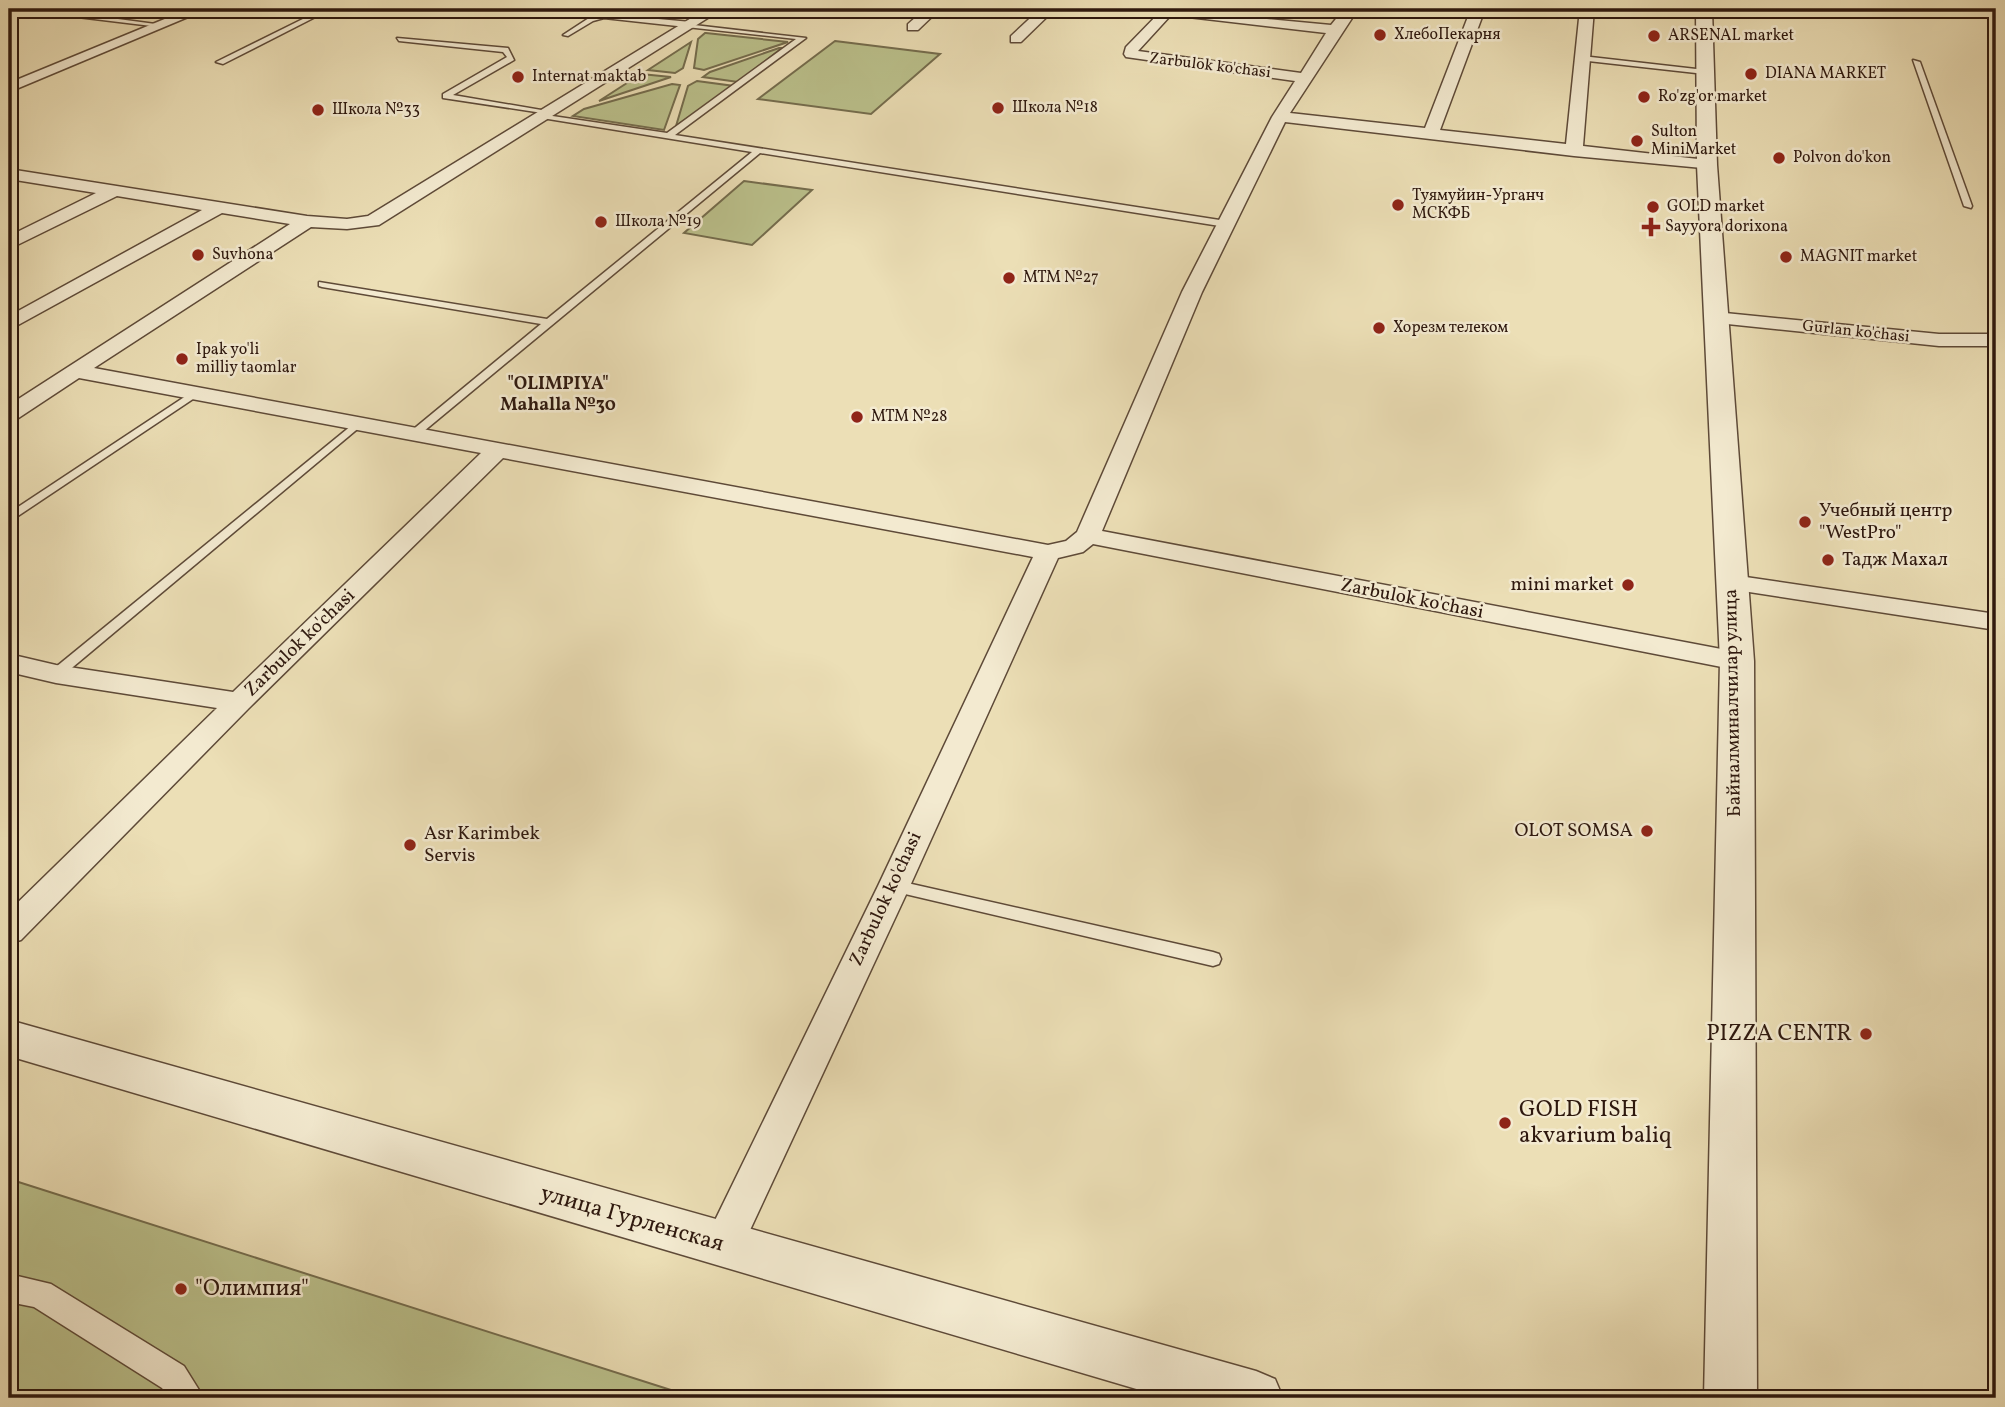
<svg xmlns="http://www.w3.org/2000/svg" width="2005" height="1407" viewBox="0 0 2005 1407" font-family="Vollkorn,serif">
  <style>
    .green { fill: #bbc18c; stroke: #746c4d; stroke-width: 2 }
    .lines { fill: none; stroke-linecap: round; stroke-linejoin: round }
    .service-casing { stroke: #5e4a38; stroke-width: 3 }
    .pedestrian-casing { stroke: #5e4a38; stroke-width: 3 }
    .minor-casing { stroke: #5e4a38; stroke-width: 3 }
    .tertiary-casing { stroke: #5e4a38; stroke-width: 3 }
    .service { fill: #f3ead0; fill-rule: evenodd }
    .pedestrian { fill: #f3ead0; fill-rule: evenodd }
    .minor { fill: #f3ead0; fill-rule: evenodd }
    .tertiary { fill: #f3ead0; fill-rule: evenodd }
    .poi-dot { fill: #8f2418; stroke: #f3ead0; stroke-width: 2.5 }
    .labels { text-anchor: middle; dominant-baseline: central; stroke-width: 5; stroke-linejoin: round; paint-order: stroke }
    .far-poi-label { font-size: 16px; fill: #2e180e; stroke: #f3ead0; text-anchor: start }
    .far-street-label { font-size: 16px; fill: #2e180e; stroke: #f3ead0 }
    .far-neighbourhood-label { font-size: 18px; font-weight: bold; fill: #2e180e; stroke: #f3ead0 }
    .poi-label { font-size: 19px; fill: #2e180e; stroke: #f3ead0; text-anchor: start }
    .street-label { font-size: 19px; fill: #2e180e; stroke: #f3ead0 }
    .near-poi-label { font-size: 23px; fill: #2e180e; stroke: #f3ead0; text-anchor: start }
    .near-street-label { font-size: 23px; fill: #2e180e; stroke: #f3ead0 }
  </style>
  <rect width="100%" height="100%" fill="#ecdfb6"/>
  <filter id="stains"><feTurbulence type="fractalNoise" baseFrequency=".00286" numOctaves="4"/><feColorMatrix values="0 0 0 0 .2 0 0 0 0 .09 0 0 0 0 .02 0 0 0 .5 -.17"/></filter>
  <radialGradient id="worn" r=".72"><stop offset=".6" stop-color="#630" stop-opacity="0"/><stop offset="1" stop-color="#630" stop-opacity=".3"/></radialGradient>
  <!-- green -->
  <g class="green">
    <polygon points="705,33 706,33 788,42 704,70 694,68 698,39"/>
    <polygon points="835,41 940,54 871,114 758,99"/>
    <polygon points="691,42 683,68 675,73 648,70"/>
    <polygon points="779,48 782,48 738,82 703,77 710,72"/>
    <polygon points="641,74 671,77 599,101"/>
    <polygon points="697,81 734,86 676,126 688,86"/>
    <polygon points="672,84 680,85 664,130 573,116 584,109"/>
    <polygon points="744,181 812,190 752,245 684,233"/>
    <polygon points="9,1179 696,1398 9,1398"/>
  </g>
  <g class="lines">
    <defs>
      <g id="service">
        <polygon points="25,9 43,9 163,25 160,27 28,11"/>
        <polygon points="323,9 331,9 223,64 216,62"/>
        <polygon points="604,14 691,22 694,25 806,38 675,135 1226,221 1230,224 1226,227 760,153 418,436 410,436 410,432 541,324 322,287 319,286 319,282 547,319 752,152 542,118 539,118 539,114 667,133 796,39 604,18 593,21 568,36 563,35 589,18"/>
        <polygon points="397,38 508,48 514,60 453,95 553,112 549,114 443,98 443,94 507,57 503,52 399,41"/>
        <polygon points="1582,56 1705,70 1709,72 1705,74 1579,60"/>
        <polygon points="1913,60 1920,62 1972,206 1971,208 1964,206"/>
        <polygon points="195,390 199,391 199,395 9,522 9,513"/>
        <polygon points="357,421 361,422 361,426 61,677 51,677 49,674 51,671"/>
        <polygon points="894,880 1213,952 1219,954 1221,959 1219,964 1213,966 888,890 886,886 888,882"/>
      </g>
      <polygon id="pedestrian" points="9,1274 51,1284 184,1366 204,1398 169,1398 162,1388 34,1307 9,1302"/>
      <g id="minor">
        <polygon points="189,9 207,9 9,92 9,83"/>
        <path d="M706 9H722L379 225 347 229 311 227 94 368 1048 545 1066 541 1077 532 1182 292 1272 117 1295 81 1126 57 1124 54 1126 47 1163 9 1331 25 1344 9H1358L1290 113 1425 128 1471 9H1485L1440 130 1566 144 1580 9H1594L1583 146 1707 160 1713 161 1715 165 1713 169 1574 156 1285 122 1202 292 1102 531 1737 652 1747 655 1751 661 1747 667 1737 670 1093 544 1083 552 1058 558 910 886 737 1258 723 1263 709 1258 703 1245 878 886 1033 557 503 458 249 708 21 940 9 943V911L217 708 56 683 9 672V654L56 665 233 692 481 453 79 378 17 419 9 421V405L290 224 222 213 9 330V316L202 210 117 196 9 249V236L96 193 9 179V169L307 216 347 219 368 216ZM1171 15 1326 33 1301 73 1138 51Z"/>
        <polygon points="925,9 940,9 918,30 908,30 908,24"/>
        <polygon points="1040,9 1055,9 1021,42 1011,42 1011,36"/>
        <polygon points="1715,312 1939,334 1996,334 1996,346 1939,346 1708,322 1705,318 1708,314"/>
        <polygon points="1732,575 1996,614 1996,630 1723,588 1719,583 1723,578"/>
      </g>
      <g id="tertiary">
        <polygon points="1696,9 1712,9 1717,165 1754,661 1757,1398 1704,1398 1720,661 1697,165"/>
        <polygon points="9,1020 1256,1371 1275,1379 1283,1398 1167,1398 9,1056"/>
      </g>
    </defs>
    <!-- service casing -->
    <use href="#service" class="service-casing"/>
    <!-- pedestrian casing -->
    <use href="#pedestrian" class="pedestrian-casing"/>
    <!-- minor casing -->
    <use href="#minor" class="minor-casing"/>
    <!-- tertiary casing -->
    <use href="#tertiary" class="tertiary-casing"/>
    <!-- service -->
    <use href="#service" class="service"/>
    <!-- pedestrian -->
    <use href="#pedestrian" class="pedestrian"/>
    <!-- minor -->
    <use href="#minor" class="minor"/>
    <!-- tertiary -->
    <use href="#tertiary" class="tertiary"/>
  </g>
  <!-- markers -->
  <g class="poi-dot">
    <circle cx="1380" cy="35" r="7"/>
    <circle cx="1654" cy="36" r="7"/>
    <circle cx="1751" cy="74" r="7"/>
    <circle cx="518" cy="77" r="7"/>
    <circle cx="1644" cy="97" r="7"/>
    <circle cx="998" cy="108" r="7"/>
    <circle cx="318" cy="110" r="7"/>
    <circle cx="1637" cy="141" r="7"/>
    <circle cx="1779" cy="158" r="7"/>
    <circle cx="1398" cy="205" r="7"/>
    <circle cx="1653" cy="207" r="7"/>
    <circle cx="601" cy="222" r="7"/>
    <path d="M1647.5 216.5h7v7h7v7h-7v7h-7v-7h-7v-7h7z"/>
    <circle cx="198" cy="255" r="7"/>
    <circle cx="1786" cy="257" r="7"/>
    <circle cx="1009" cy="278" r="7"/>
    <circle cx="1379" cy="328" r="7"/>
    <circle cx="182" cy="359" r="7"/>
    <circle cx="857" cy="417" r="7"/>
    <circle cx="1805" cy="522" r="7"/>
    <circle cx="1828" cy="560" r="7"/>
    <circle cx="1628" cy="585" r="7"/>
    <circle cx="1647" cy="831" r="7"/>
    <circle cx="410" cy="845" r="7"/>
    <circle cx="1866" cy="1034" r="7"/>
    <circle cx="1505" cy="1123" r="7"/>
    <circle cx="181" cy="1289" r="7"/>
  </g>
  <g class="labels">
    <!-- far-poi labels -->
    <g class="far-poi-label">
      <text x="1394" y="35">ХлебоПекарня</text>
      <text x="1668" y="36">ARSENAL market</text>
      <text x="1765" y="74">DIANA MARKET</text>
      <text x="532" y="77">Internat maktab</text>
      <text x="1658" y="97">Ro'zg'or market</text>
      <text x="1012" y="108">Школа №18</text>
      <text x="332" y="110">Школа №33</text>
      <text x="1651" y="132">Sulton<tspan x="1651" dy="18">MiniMarket</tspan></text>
      <text x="1793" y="158">Polvon do'kon</text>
      <text x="1412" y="196">Туямуйин-Урганч<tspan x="1412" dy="18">МСКФБ</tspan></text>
      <text x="1667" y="207">GOLD market</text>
      <text x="615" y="222">Школа №19</text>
      <text x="1665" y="227">Sayyora dorixona</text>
      <text x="212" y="255">Suvhona</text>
      <text x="1800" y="257">MAGNIT market</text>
      <text x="1023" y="278">MTM №27</text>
      <text x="1393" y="328">Хорезм телеком</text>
      <text x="196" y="350">Ipak yo'li<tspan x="196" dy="18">milliy taomlar</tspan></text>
      <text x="871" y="417">MTM №28</text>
    </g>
    <!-- far-street labels -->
    <g class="far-street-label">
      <text transform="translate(1210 66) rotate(7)">Zarbulok ko'chasi</text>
      <text transform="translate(1856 332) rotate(6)">Gurlan ko'chasi</text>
    </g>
    <!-- far-neighbourhood labels -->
    <g class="far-neighbourhood-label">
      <text x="558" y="384">"OLIMPIYA"<tspan x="558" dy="21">Mahalla №30</tspan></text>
    </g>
    <!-- poi labels -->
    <g class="poi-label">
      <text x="1819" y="511">Учебный центр<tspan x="1819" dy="22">"WestPro"</tspan></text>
      <text x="1842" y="560">Тадж Махал</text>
      <text x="1614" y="585" text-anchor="end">mini market</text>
      <text x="1633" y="831" text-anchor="end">OLOT SOMSA</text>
      <text x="424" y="834">Asr Karimbek<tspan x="424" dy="22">Servis</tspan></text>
    </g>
    <!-- street labels -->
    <g class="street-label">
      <text transform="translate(1412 599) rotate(11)">Zarbulok ko'chasi</text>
      <text transform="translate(300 643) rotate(-44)">Zarbulok ko'chasi</text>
      <text transform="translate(1733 703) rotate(-91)">Байналминалчилар улица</text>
      <text transform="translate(886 899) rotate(-65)">Zarbulok ko'chasi</text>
    </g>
    <!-- near-poi labels -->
    <g class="near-poi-label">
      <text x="1852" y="1034" text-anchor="end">PIZZA CENTR</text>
      <text x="1519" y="1110">GOLD FISH<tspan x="1519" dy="26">akvarium baliq</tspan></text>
      <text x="195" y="1289">"Олимпия"</text>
    </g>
    <!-- near-street labels -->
    <g class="near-street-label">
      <text transform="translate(632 1219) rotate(16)">улица Гурленская</text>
    </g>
  </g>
  <!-- margin -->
  <rect width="2005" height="1407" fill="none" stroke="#ecdfb6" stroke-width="35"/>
  <rect x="10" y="10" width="1984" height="1386" fill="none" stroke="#2e180e" stroke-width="3.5"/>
  <rect x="18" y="18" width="1970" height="1372" fill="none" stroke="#2e180e" stroke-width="2"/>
  <rect width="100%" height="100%" filter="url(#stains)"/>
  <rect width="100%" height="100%" fill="url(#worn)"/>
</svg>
